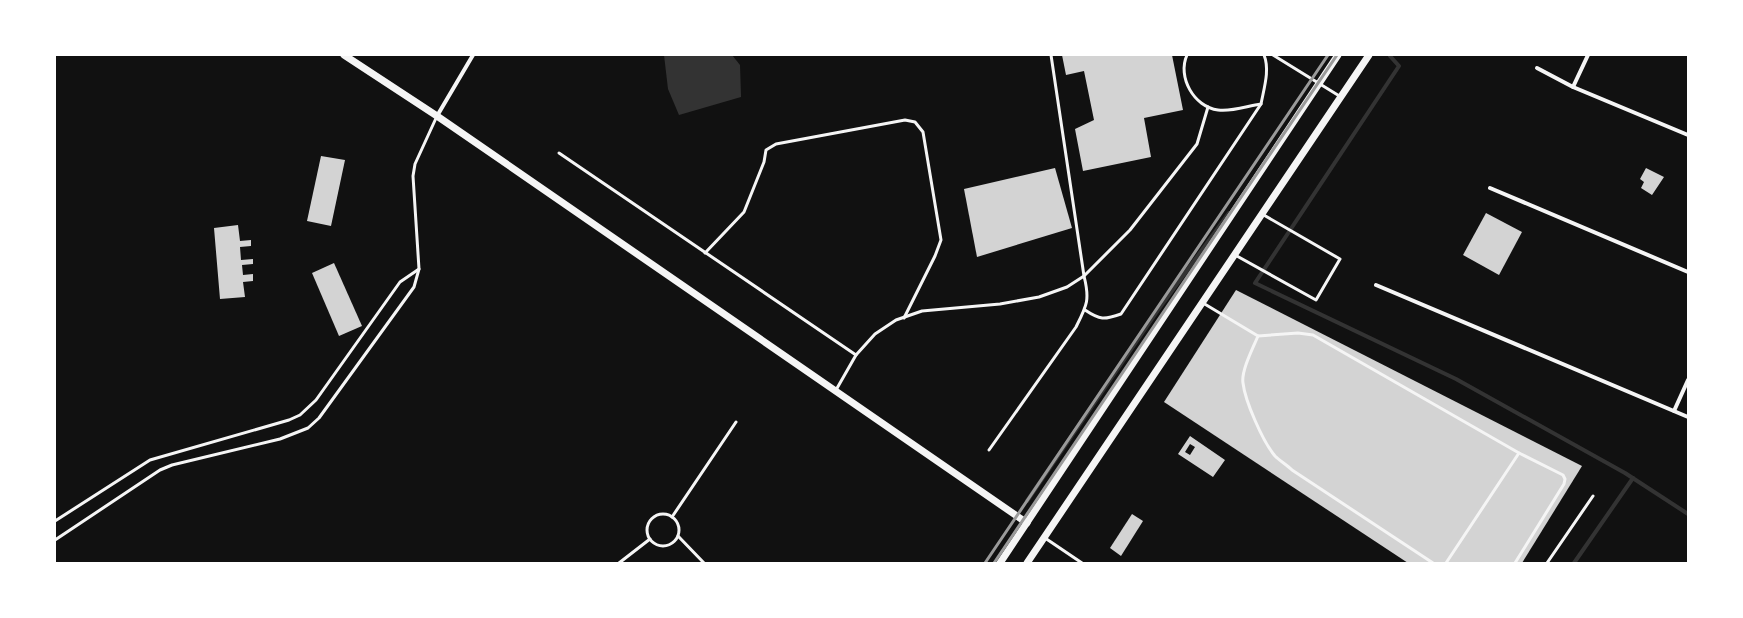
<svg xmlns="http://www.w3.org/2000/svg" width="1743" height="618" viewBox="0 0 1743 618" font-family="'Asap Condensed',sans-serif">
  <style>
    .water { fill: #333 }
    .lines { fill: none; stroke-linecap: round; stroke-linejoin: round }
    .stream { stroke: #333; stroke-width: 4 }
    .building { fill: #d3d3d3; fill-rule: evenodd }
    .service { stroke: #f5f5f5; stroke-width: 3 }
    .minor { stroke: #f5f5f5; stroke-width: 4 }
    .tertiary { stroke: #f5f5f5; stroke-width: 7 }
    .rail { stroke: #9a9a9a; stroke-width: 3 }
  </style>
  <rect width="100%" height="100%" fill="#111"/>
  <!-- water -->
  <polygon class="water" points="664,55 732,55 740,65 741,97 679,115 668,89"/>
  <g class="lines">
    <!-- stream -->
    <g class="stream">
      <polyline points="1390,56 1399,66 1255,283 1456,379 1625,473 1688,514"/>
      <polyline points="1027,501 1158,310 1229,213"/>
      <polyline points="1574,563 1633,478"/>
    </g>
  </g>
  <!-- building -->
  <g class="building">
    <polygon points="1062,55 1172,55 1183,110 1144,118 1151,157 1083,171 1075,129 1094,120 1084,71 1066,75"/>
    <polygon points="321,156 345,160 331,226 307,221"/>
    <polygon points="1055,168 1072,228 977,257 964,189"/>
    <polygon points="1646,168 1664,177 1652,195 1641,188 1644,182 1640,179"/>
    <polygon points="1486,213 1522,232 1499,275 1463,255"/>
    <polygon points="238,225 240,241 251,240 251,246 240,247 241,260 253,259 253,264 242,265 243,275 253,274 253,281 243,282 245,297 220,299 214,228"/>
    <polygon points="334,263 362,326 339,336 312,273"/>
    <polygon points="1236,290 1582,466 1522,563 1408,563 1164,402"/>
    <path d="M1190 436 1225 460 1213 477 1178 454ZM1190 444 1195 447 1190 455 1185 452Z"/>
    <polygon points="1132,514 1143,521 1121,556 1110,548"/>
  </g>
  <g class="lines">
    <!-- service -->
    <g class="service">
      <path d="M1187 55C1177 77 1194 107 1218 110 1232 112 1247 106 1261 104 1264 88 1270 70 1264 55"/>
      <polyline points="1273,55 1341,97"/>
      <polyline points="559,153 856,355"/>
      <polyline points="705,253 744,212 764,162 766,150 776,144 905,120 915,122 923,132 941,240 935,256 904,318"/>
      <polyline points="1235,255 1316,300 1340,259 1262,214"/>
      <polyline points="1203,303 1258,336 1298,333 1313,335 1519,453 1563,475 1565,479 1564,484 1515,563"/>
      <path d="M1085 310C1100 320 1104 320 1121 314L1261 104"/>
      <path d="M1258 336C1253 348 1241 371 1243 383 1245 401 1263 442 1275 456 1280 461 1287 465 1292 470L1433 563"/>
      <polyline points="836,390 856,355 875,334 896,320 922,311 1000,304 1039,297 1067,287 1084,276 1130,230 1197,144 1208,107"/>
      <path d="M989 450 1076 327C1087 305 1090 300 1084 276L1051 55"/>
      <circle cx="663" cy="530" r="16"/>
      <polyline points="672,517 736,422"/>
      <polyline points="55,521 150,460 289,420 300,415 316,400 400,282 419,269"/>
      <polyline points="678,536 704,563"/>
      <polyline points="1045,538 1082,563"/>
      <polyline points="55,540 160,470 172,465 280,439 308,428 319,418 414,287 419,269 413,176 415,164 437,116"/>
      <polyline points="619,563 650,539"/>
      <polyline points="1446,563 1519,453"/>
      <polyline points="1547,563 1593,496"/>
    </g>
    <!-- minor -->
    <g class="minor">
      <polyline points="1537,68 1573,87 1688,135"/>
      <polyline points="1573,87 1588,55"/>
      <polyline points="437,116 473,55"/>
      <polyline points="1490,188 1688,272"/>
      <polyline points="1376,285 1688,417"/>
      <polyline points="1674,411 1688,380"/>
    </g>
    <!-- tertiary -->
    <g class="tertiary">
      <polyline points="344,55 437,116 1027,523"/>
      <polyline points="1000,563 1338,55"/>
      <polyline points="1027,563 1369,55"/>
    </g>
    <!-- rail -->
    <g class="rail">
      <polyline points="985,563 1328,55"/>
      <polyline points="994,563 1337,55"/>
    </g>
  </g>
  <!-- border -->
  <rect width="1743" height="618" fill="none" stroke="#ffffff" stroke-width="112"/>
</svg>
